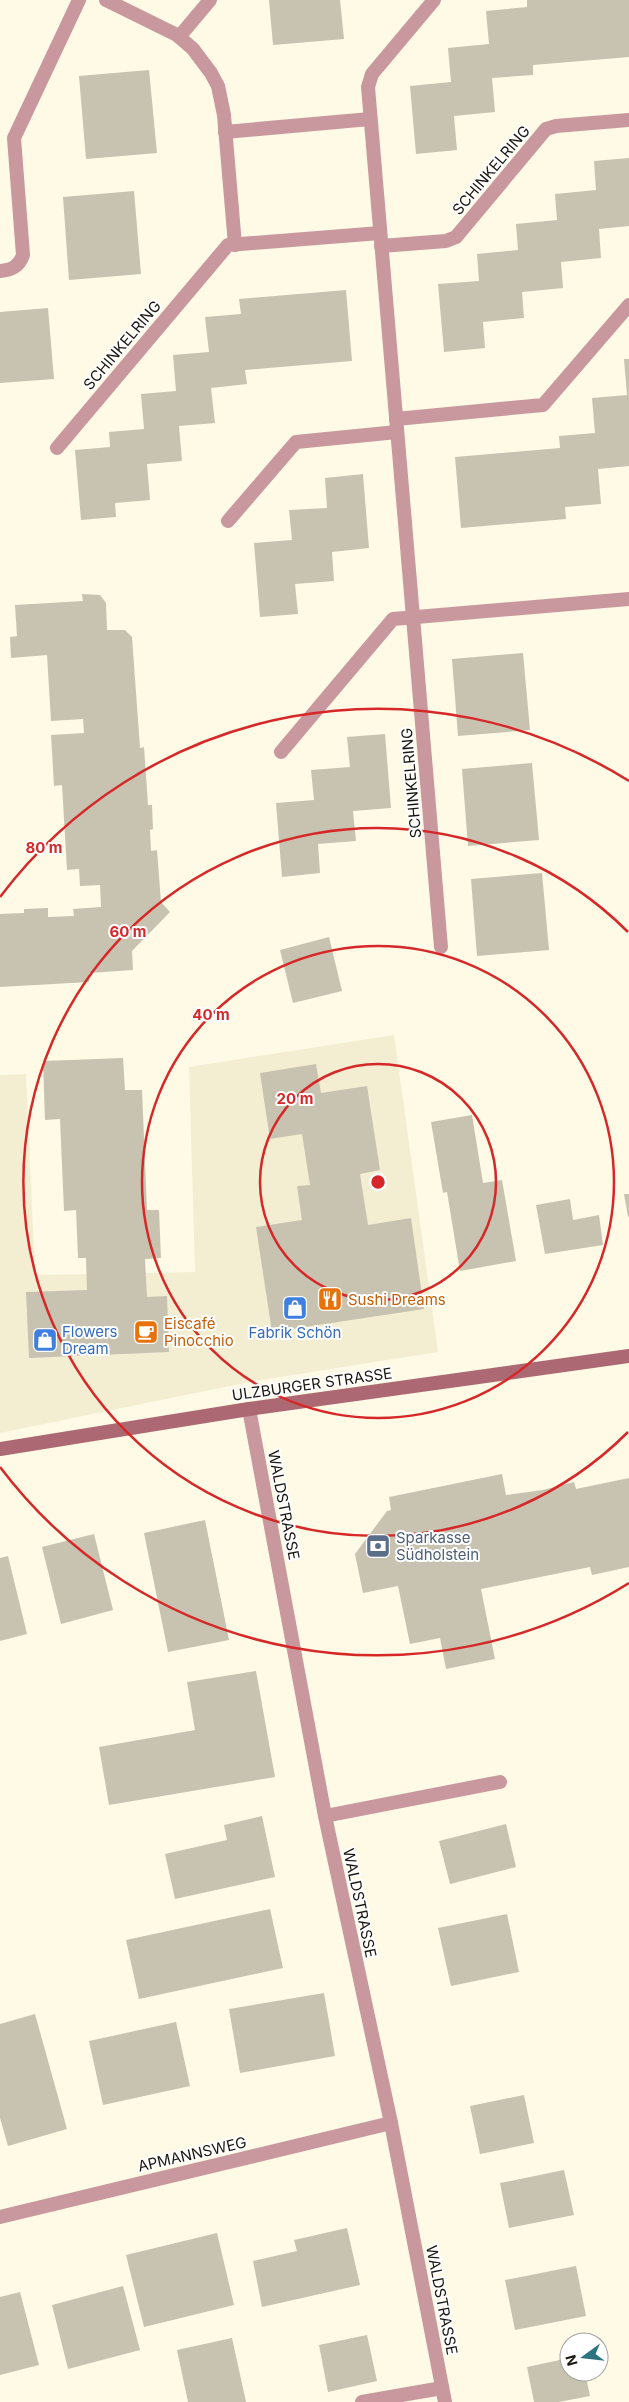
<svg xmlns="http://www.w3.org/2000/svg" width="629" height="2402" viewBox="0 0 629 2402" font-family="Inter,sans-serif">
  <style>
    .built { fill: #f3eed2 }
    .building { fill: #c7c3b0 }
    .lines { fill: none; stroke-linecap: round; stroke-linejoin: round }
    .service { stroke: #c8989e; stroke-width: 14 }
    .minor { stroke: #c8989e; stroke-width: 14 }
    .tertiary { stroke: #c8989e; stroke-width: 14 }
    .secondary { stroke: #ad6973; stroke-width: 14 }
    .ring { fill: none; stroke: #d62828; stroke-width: 2.5 }
    .labels { text-anchor: middle; dominant-baseline: central; stroke-width: 4; stroke-linejoin: round; paint-order: stroke }
    .street-label { font-size: 15px; fill: #191710; stroke: #fff }
    .food-label { font-size: 15px; fill: #c56008; stroke: #fff; text-anchor: start }
    .shop-label { font-size: 15px; fill: #366cbe; stroke: #fff; text-anchor: start }
    .service-label { font-size: 15px; fill: #4e5e75; stroke: #fff; text-anchor: start }
    .centre { fill: #d62828; stroke: #fff; stroke-width: 2.5 }
    .ring-label { font-size: 15px; text-anchor: middle; font-weight: bold; fill: #d62828; stroke: #fff; stroke-width: 4; stroke-linejoin: round; paint-order: stroke }
  </style>
  <rect width="100%" height="100%" fill="#fefae6"/>
  <!-- built -->
  <polygon class="built" points="394,1035 438,1352 249,1382 0,1433 0,1075 26,1074 35,1275 195,1272 189,1067"/>
  <!-- building -->
  <g class="building">
    <polygon points="269,0 340,0 344,39 273,45"/>
    <polygon points="527,0 629,0 629,57 533,65 533,75 492,78 495,112 454,116 457,150 416,154 410,86 451,82 448,48 489,44 486,11 527,7"/>
    <polygon points="149,70 157,153 86,159 79,76"/>
    <polygon points="629,158 629,226 599,229 601,258 561,262 563,288 522,292 524,318 483,322 485,348 444,352 438,284 479,281 477,254 518,250 516,224 557,220 555,194 596,190 594,161"/>
    <polygon points="134,191 141,274 69,280 63,197"/>
    <polygon points="346,290 352,361 245,370 247,384 211,388 215,423 179,426 182,461 147,464 150,500 115,503 116,517 81,520 75,450 110,447 109,432 144,429 141,394 176,391 173,355 209,352 205,317 241,314 239,299"/>
    <polygon points="48,308 54,379 0,383 0,312"/>
    <polygon points="624,359 629,359 629,466 598,469 601,504 565,507 566,519 461,528 455,457 560,448 559,436 595,433 592,398 627,395"/>
    <polygon points="363,474 369,548 332,552 334,581 295,584 298,614 260,617 254,543 292,540 289,510 327,508 325,478"/>
    <polygon points="82,594 100,595 106,603 107,630 125,630 132,637 140,748 144,747 148,805 152,805 153,829 150,830 151,851 157,850 161,902 170,912 132,951 133,970 89,973 89,982 0,987 0,914 24,913 24,909 48,908 48,917 74,916 73,909 101,907 100,885 80,886 79,869 67,870 62,785 54,786 51,735 84,733 83,719 51,721 47,655 11,658 10,637 17,636 15,605 83,601"/>
    <polygon points="523,653 530,730 458,736 452,659"/>
    <polygon points="385,734 391,808 353,811 356,841 318,844 320,873 282,877 276,803 314,800 311,770 350,767 347,737"/>
    <polygon points="532,763 539,840 468,846 462,769"/>
    <polygon points="542,873 549,950 477,956 471,879"/>
    <polygon points="329,937 342,991 293,1003 280,950"/>
    <polygon points="123,1058 125,1090 142,1090 147,1210 159,1210 161,1258 145,1259 147,1297 167,1296 169,1352 29,1358 26,1292 87,1290 86,1258 78,1258 76,1210 64,1211 60,1119 45,1120 43,1061"/>
    <polygon points="316,1064 321,1093 367,1086 380,1170 360,1174 368,1225 411,1218 424,1309 272,1332 256,1227 302,1220 297,1186 310,1185 302,1134 270,1139 260,1073"/>
    <polygon points="472,1115 483,1183 502,1180 516,1261 460,1271 447,1192 443,1193 431,1122"/>
    <polygon points="624,1194 629,1194 629,1217 628,1217"/>
    <polygon points="570,1199 573,1220 599,1215 603,1245 545,1254 536,1205"/>
    <polygon points="502,1474 506,1495 543,1490 574,1482 576,1489 629,1478 629,1567 592,1575 590,1567 481,1589 495,1659 446,1669 440,1638 410,1644 398,1586 363,1593 355,1554 387,1511 391,1510 389,1497"/>
    <polygon points="205,1520 229,1640 168,1652 144,1533"/>
    <polygon points="94,1534 113,1610 61,1624 42,1547"/>
    <polygon points="8,1556 27,1634 0,1641 0,1558"/>
    <polygon points="256,1671 275,1777 109,1805 99,1747 195,1730 187,1682"/>
    <polygon points="262,1816 275,1877 175,1899 165,1854 227,1840 224,1825"/>
    <polygon points="506,1824 516,1867 450,1884 439,1841"/>
    <polygon points="270,1909 283,1968 139,1999 126,1940"/>
    <polygon points="507,1914 519,1972 451,1986 438,1928"/>
    <polygon points="324,1993 335,2056 240,2073 229,2009"/>
    <polygon points="35,2014 67,2129 8,2146 0,2118 0,2024"/>
    <polygon points="176,2022 190,2086 103,2105 89,2041"/>
    <polygon points="524,2095 534,2143 480,2154 470,2106"/>
    <polygon points="564,2170 574,2215 509,2228 500,2183"/>
    <polygon points="347,2228 360,2285 262,2307 253,2261 297,2251 294,2240"/>
    <polygon points="217,2233 234,2305 144,2327 126,2255"/>
    <polygon points="576,2266 586,2316 515,2330 505,2280"/>
    <polygon points="123,2286 140,2350 68,2369 52,2305"/>
    <polygon points="20,2292 39,2365 0,2375 0,2297"/>
    <polygon points="367,2335 377,2381 328,2392 319,2345"/>
    <polygon points="232,2338 246,2402 188,2402 177,2350"/>
    <polygon points="569,2358 569,2372 585,2372 590,2396 559,2402 534,2402 527,2367"/>
  </g>
  <g class="lines">
    <!-- service -->
    <g class="service">
      <polyline points="325,1816 500,1782"/>
      <polyline points="362,2402 442,2388"/>
    </g>
    <!-- minor -->
    <g class="minor">
      <polyline points="106,0 177,35 193,49 211,73 218,86 224,115 235,245"/>
      <polyline points="434,0 372,74 368,87 441,947"/>
      <polyline points="179,37 210,0"/>
      <polyline points="225,132 370,119"/>
      <polyline points="381,246 446,241 456,237 546,129 556,126 629,120"/>
      <path d="M0 271C11 270 19 267 23 255L14 138 79 0"/>
      <polyline points="396,419 543,405 629,305"/>
      <polyline points="57,448 228,245 380,233"/>
      <polyline points="228,521 296,442 397,432"/>
      <polyline points="281,752 393,619 629,599"/>
      <polyline points="0,2217 391,2123"/>
    </g>
    <!-- tertiary -->
    <polyline class="tertiary" points="249,1409 325,1816 391,2123 445,2402"/>
    <!-- secondary -->
    <polyline class="secondary" points="0,1449 249,1409 629,1356"/>
  </g>
  <!-- distance rings -->
  <g class="ring">
    <circle cx="378" cy="1182" r="118"/>
    <circle cx="378" cy="1182" r="236"/>
    <path d="M628 1432A354 354 0 1 1 628 932"/>
    <path d="M629 1583A473 473 0 0 1 0 1467M0 897A473 473 0 0 1 629 781"/>
  </g>
  <!-- icons -->
  <defs>
    <symbol id="restaurant-square" viewBox="-11 -11 22 22"><rect x="-9" y="-9" width="18" height="18" rx="4" fill="#e8710a" stroke="#fff"/><path d="M-5-6h1v4h1v-4h1v4h1v-4h1v5L-1.5 .5V6h-2V.5L-5-1ZM5-6V6H3V1.5H1.5Q1.5-4 5-6Z" fill="#fff"/></symbol>
    <symbol id="shop-square" viewBox="-11 -11 22 22"><rect x="-9" y="-9" width="18" height="18" rx="4" fill="#3f7fe0" stroke="#fff"/><path d="M-5-2.5h2.3a2.7 3.5 0 0 1 5.4 0H5L5.5 6h-11ZM-1.5-2.5h3a1.5 2.3 0 0 0-3 0Z" fill="#fff"/></symbol>
    <symbol id="cafe-square" viewBox="-11 -11 22 22"><rect x="-9" y="-9" width="18" height="18" rx="4" fill="#e8710a" stroke="#fff"/><path d="M-5.5-4.5H6V0H3Q3 3.5 0 3.5H-2.5Q-5.5 3.5-5.5 0ZM3-3.2v2h1.7v-2ZM-6 4.5H4V6H-6Z" fill="#fff"/></symbol>
    <symbol id="bank-square" viewBox="-11 -11 22 22"><rect x="-9" y="-9" width="18" height="18" rx="4" fill="#5c6f8a" stroke="#fff"/><path d="M-6-4H6V4H-6ZM0-2.3a2.3 2.3 0 1 0 0 4.6a2.3 2.3 0 1 0 0-4.6Z" fill="#fff"/></symbol>
  </defs>
  <g fill-rule="evenodd">
    <use href="#restaurant-square" x="316" y="1285" width="28" height="28"/>
    <use href="#shop-square" x="281" y="1294" width="28" height="28"/>
    <use href="#cafe-square" x="132" y="1318" width="28" height="28"/>
    <use href="#shop-square" x="31" y="1326" width="28" height="28"/>
    <use href="#bank-square" x="364" y="1532" width="28" height="28"/>
  </g>
  <g class="labels">
    <!-- street labels -->
    <g class="street-label">
      <text transform="translate(491 170) rotate(-50)">SCHINKELRING</text>
      <text transform="translate(122 345) rotate(-50)">SCHINKELRING</text>
      <text transform="translate(411 783) rotate(-95)">SCHINKELRING</text>
      <text transform="translate(312 1384) rotate(-8)">ULZBURGER STRASSE</text>
      <text transform="translate(284 1505) rotate(79)">WALDSTRASSE</text>
      <text transform="translate(360 1903) rotate(78)">WALDSTRASSE</text>
      <text transform="translate(192 2154) rotate(-13)">APMANNSWEG</text>
      <text transform="translate(442 2300) rotate(79)">WALDSTRASSE</text>
    </g>
    <!-- food labels -->
    <g class="food-label">
      <text x="348" y="1299">Sushi Dreams</text>
      <text x="164" y="1323">Eiscafé<tspan x="164" dy="17">Pinocchio</tspan></text>
    </g>
    <!-- shop labels -->
    <g class="shop-label">
      <text x="62" y="1331">Flowers<tspan x="62" dy="17">Dream</tspan></text>
      <text x="295" y="1332" text-anchor="middle">Fabrik Schön</text>
    </g>
    <!-- service labels -->
    <g class="service-label">
      <text x="396" y="1537">Sparkasse<tspan x="396" dy="17">Südholstein</tspan></text>
    </g>
  </g>
  <circle cx="378" cy="1182" r="8" class="centre"/>
  <g class="ring-label">
    <text x="44" y="853">80 m</text>
    <text x="128" y="937">60 m</text>
    <text x="211" y="1020">40 m</text>
    <text x="295" y="1104">20 m</text>
  </g>
  <!-- north arrow -->
  <g transform="translate(584 2357) rotate(255)"><circle r="24" fill="#ffffff" stroke="#a3a29f"/>
  <path d="M0-4L9 19L0 12L-9 19Z" fill="#2c737f"/>
  <text y="-8" font-size="14" font-weight="bold" text-anchor="middle" fill="#191710">N</text>
  </g>
</svg>
